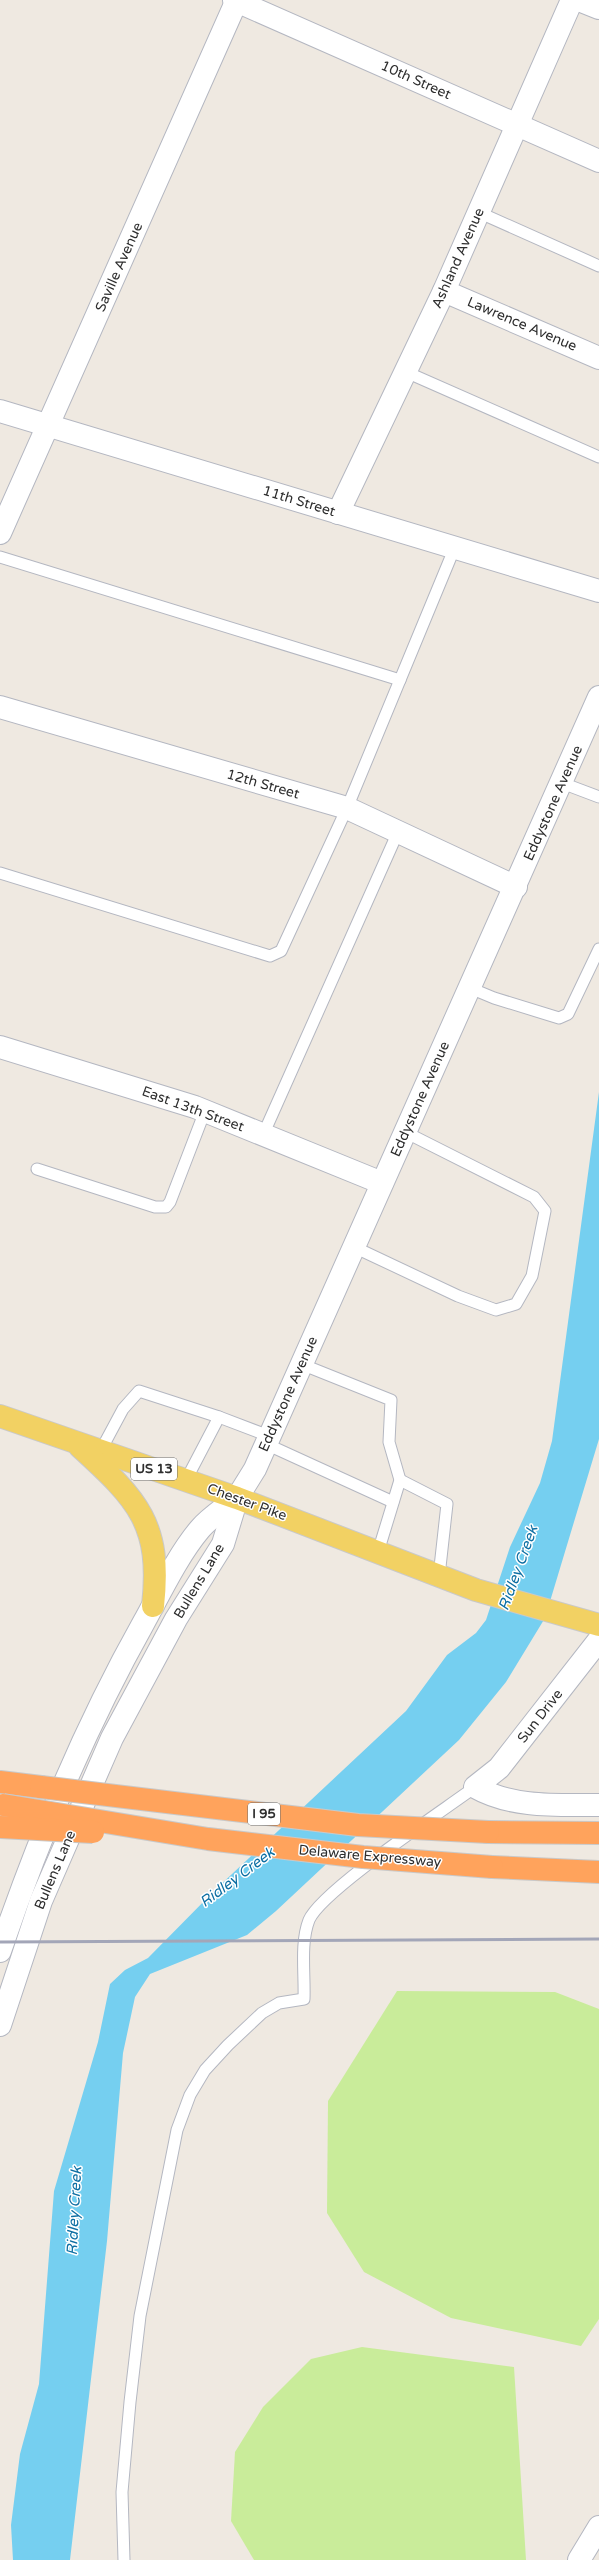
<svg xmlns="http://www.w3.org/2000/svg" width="599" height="2560" viewBox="0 0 599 2560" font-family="'Varela Round',sans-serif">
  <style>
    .pitch { fill: #c9ec9a }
    .water { fill: #75cff0 }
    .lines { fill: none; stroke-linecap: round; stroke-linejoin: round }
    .lane-casing { stroke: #b4b7c1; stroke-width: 13 }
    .street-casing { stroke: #b4b7c1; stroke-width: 24 }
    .secondary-casing { stroke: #b4b7c1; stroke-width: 24 }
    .primary-casing { stroke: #c9c9c9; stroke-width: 24 }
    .highway-casing { stroke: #c9c9c9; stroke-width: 24 }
    .lane { stroke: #fff; stroke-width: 11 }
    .street { stroke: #fff; stroke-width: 22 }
    .secondary { stroke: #fff; stroke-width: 22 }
    .primary { stroke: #f2d163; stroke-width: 22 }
    .highway { stroke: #ffa35c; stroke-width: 22 }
    .rail { stroke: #a3a6b8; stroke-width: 3 }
    .highway-bridge-casing { stroke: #c9c9c9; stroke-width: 24; stroke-linecap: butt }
    .highway-bridge { stroke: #ffa35c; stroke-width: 22 }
    .labels { text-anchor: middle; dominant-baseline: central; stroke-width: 3; stroke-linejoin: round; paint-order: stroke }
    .shield { fill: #fff; stroke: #6d6d6d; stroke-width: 1 }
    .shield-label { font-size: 13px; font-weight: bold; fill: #2e2e2e }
    .street-label { font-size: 14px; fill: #2e2e2e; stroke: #fff }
    .water-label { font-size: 15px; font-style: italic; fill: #0d6fa3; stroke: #fff }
  </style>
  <rect width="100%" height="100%" fill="#efe9e1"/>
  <!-- pitch -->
  <g class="pitch">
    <polygon points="397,1991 555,1992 599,2009 599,2319 581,2346 451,2318 364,2272 327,2213 328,2101"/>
    <polygon points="362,2347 514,2367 526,2560 254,2560 231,2521 235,2452 263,2407 311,2359"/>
  </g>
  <!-- water -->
  <polygon class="water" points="599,1092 599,1439 545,1618 506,1682 459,1740 276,1911 247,1935 150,1974 135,1997 123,2053 107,2241 70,2560 13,2560 11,2525 20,2454 39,2384 54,2191 98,2042 110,1984 125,1970 148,1958 216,1889 406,1711 447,1655 476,1633 486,1620 510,1547 540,1483 552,1441"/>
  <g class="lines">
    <defs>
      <g id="lane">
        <polyline points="478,212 599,266"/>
        <polyline points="406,372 599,457"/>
        <polyline points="0,557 400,680"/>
        <polyline points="562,783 599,797"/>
        <polyline points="0,873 270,956 281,951 347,808 455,547"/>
        <polyline points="470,988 494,998 559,1018 568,1014 599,949"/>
        <polyline points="263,1135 398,832"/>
        <polyline points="37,1169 155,1207 166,1207 170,1202 205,1111"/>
        <polyline points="354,1247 458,1296 496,1310 516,1304 532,1276 545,1211 534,1197 405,1132"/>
        <polyline points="301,1364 391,1400 389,1442 400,1480 378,1552"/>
        <polyline points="219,1417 269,1436"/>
        <polyline points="266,1444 393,1502"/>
        <polyline points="101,1450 123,1409 139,1391 219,1417 186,1480"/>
        <polyline points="400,1480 447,1504 439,1576"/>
        <path d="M124 2560 122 2492 130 2402 140 2316 177 2130 190 2095 205 2070 228 2045 262 2013 279 2003 304 1999C305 1974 300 1943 309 1920 321 1891 444 1810 475 1787"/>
      </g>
      <g id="street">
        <polyline points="234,0 599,161"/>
        <polyline points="579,0 599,8"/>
        <polyline points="444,291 599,358"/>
        <polyline points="0,411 599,591"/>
        <polyline points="338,513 444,291 572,0"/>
        <polyline points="0,707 347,808 516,887"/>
        <polyline points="0,1047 195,1107 382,1183"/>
        <path d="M599 1640 499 1768 475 1787C512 1808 558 1805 599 1805"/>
        <polyline points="579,2560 599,2527"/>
      </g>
      <g id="secondary">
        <polyline points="0,533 237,0"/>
        <path d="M0 1951C39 1837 85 1727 144 1622 160 1593 178 1555 200 1529 210 1517 225 1508 237 1498"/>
        <polyline points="0,2025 41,1901 112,1738 176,1619 223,1544 237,1498 255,1469 599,697"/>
      </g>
      <g id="primary">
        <polyline points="0,1416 237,1498 476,1590 599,1625"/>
        <path d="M80 1447C138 1500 162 1524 153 1606"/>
      </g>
      <g id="highway">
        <polyline points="0,1782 41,1787"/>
        <polyline points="488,1832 599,1833"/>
        <polyline points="492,1867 599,1872"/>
      </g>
    </defs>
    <!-- lane casing -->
    <use href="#lane" class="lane-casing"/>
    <!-- street casing -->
    <use href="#street" class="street-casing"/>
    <!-- secondary casing -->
    <use href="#secondary" class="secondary-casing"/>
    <!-- primary casing -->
    <use href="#primary" class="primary-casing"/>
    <!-- highway casing -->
    <use href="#highway" class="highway-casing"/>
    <!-- lane -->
    <use href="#lane" class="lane"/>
    <!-- street -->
    <use href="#street" class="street"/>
    <!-- secondary -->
    <use href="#secondary" class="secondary"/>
    <!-- primary -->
    <use href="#primary" class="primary"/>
    <!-- highway -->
    <use href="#highway" class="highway"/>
    <!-- rail -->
    <polyline class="rail" points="0,1942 599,1939"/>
    <defs>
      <g id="highway-bridge">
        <polyline points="41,1787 358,1825 488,1832"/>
        <polyline points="3,1805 208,1839 363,1857 492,1867"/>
        <polyline points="0,1827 93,1832"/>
      </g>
    </defs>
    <!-- highway-bridge casing -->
    <use href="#highway-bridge" class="highway-bridge-casing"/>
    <!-- highway-bridge -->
    <use href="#highway-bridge" class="highway-bridge"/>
  </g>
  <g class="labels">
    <!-- shield labels -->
    <g class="shield">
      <rect x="131" y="1458" width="46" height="22" rx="3"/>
      <rect x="248" y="1803" width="32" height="22" rx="3"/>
    </g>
    <g class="shield-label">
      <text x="154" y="1469">US 13</text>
      <text x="264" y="1814">I 95</text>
    </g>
    <!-- street labels -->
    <g class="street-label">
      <text transform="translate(416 80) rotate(24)">10th Street</text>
      <text transform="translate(458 258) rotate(-66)">Ashland Avenue</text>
      <text transform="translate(119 267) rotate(-66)">Saville Avenue</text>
      <text transform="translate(522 324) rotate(23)">Lawrence Avenue</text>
      <text transform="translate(299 501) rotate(17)">11th Street</text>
      <text transform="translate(263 784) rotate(16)">12th Street</text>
      <text transform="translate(553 803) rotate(-66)">Eddystone Avenue</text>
      <text transform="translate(420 1099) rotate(-66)">Eddystone Avenue</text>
      <text transform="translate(193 1109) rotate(20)">East 13th Street</text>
      <text transform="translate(288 1394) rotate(-66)">Eddystone Avenue</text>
      <text transform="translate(247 1502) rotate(20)">Chester Pike</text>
      <text transform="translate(199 1581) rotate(-59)">Bullens Lane</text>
      <text transform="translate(540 1716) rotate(-52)">Sun Drive</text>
      <text transform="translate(370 1856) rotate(5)">Delaware Expressway</text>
      <text transform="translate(55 1870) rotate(-67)">Bullens Lane</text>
    </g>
    <!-- water labels -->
    <g class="water-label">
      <text transform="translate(518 1568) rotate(-70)">Ridley Creek</text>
      <text transform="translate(237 1877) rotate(-37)">Ridley Creek</text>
      <text transform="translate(74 2211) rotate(-87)">Ridley Creek</text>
    </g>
  </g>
</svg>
